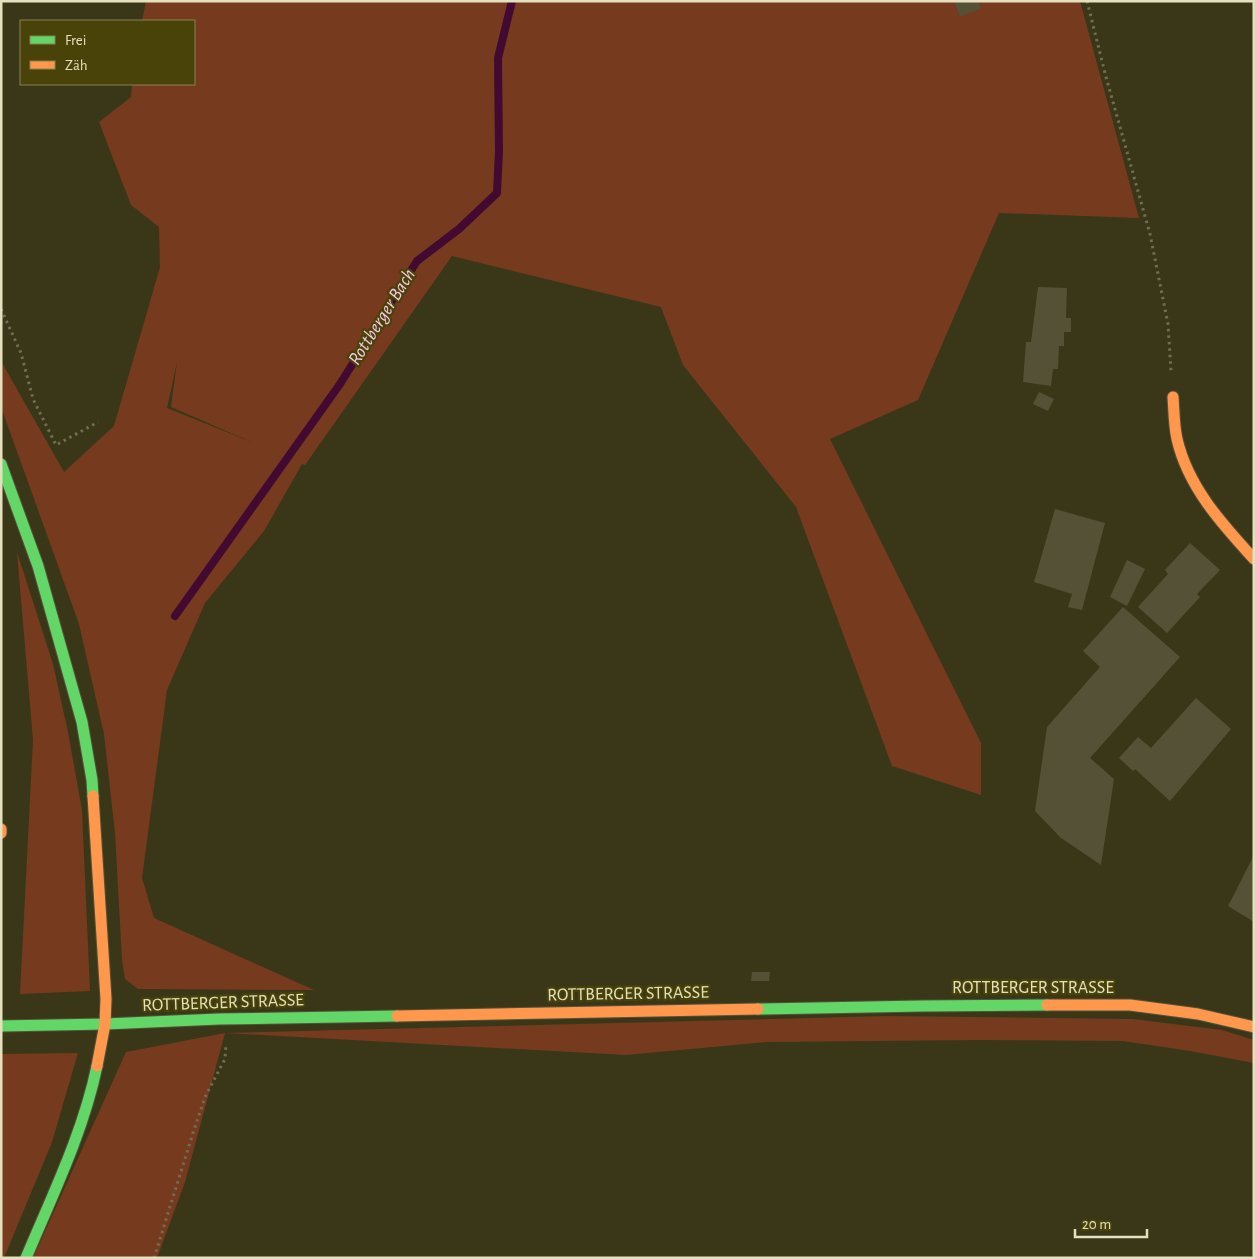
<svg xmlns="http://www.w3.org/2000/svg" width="1255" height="1259" viewBox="0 0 1255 1259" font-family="'Alegreya Sans',sans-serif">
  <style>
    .green { fill: #763a1e; fill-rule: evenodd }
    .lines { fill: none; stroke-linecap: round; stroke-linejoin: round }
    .stream { stroke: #420a30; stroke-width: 8 }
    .building { fill: #545137 }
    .fast-casing { stroke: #55513a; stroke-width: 13 }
    .slow-casing { stroke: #55513a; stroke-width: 13 }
    .path { stroke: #706d54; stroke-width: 3; stroke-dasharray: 2.5 4; stroke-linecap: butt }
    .fast { stroke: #63d668; stroke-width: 11 }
    .slow { stroke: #ff974d; stroke-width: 11 }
    .labels { text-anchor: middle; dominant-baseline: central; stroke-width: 4.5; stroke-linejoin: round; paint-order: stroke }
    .street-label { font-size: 18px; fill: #e5e1bf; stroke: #494209 }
    .water-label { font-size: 19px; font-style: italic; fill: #f8cae5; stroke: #494209 }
  </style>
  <rect width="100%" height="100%" fill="#3a3718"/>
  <!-- green -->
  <g class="green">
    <path d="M146 1H1080L1139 218 999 213 918 400 830 439 981 743V795L892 766 796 507 683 365 661 307 452 256 305 465 302 464 264 531 205 603 167 690 142 878 154 918 314 990 138 989 125 979 122 960 115 833 104 734 79 624 1 407V361L64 472 114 426 160 267 159 227 131 205 99 122 131 97 132 84H194V21H142ZM177 362 171 407 254 443 167 408Z"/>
    <polygon points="17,552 53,664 68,732 82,810 90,991 20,994 33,740"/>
    <polygon points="886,1016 1133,1019 1222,1030 1254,1040 1254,1063 1190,1051 1123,1041 980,1040 766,1042 626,1055 225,1033 185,1182 157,1258 33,1258 126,1052 225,1033"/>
    <polygon points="78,1053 52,1142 4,1258 1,1258 1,1054"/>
  </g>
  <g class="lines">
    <!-- stream -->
    <polyline class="stream" points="175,616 340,384 417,261 459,229 497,193 499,151 498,58 512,1"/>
  </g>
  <!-- building -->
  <g class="building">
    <polygon points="954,1 978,1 981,8 960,17"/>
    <polygon points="1038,287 1067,288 1066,318 1071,318 1071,332 1064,332 1064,346 1059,346 1058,369 1053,369 1051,386 1023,382 1026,342 1031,342"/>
    <polygon points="1039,392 1054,399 1048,411 1033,404"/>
    <polygon points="1055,509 1105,523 1082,610 1068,607 1072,594 1034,582"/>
    <polygon points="1190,543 1220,570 1197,594 1200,597 1167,633 1138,607 1168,574 1165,570"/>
    <polygon points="1127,560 1145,569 1127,606 1110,597"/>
    <polygon points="1123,607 1180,657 1090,758 1114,779 1101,865 1061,838 1035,811 1047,727 1100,667 1083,651"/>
    <polygon points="1196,698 1231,729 1170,801 1135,769 1133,771 1119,758 1138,737 1151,748"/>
    <polygon points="1254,855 1254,922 1228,906"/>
    <polygon points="752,972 770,972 769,981 751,981"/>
  </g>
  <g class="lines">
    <defs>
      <g id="fast">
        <polyline points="1,464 38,566 82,722 92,780 93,796"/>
        <polyline points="758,1009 922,1006 1047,1005"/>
        <polyline points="1,1026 105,1024 219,1019 397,1016"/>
        <path d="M26 1258C52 1196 83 1133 97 1066"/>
      </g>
      <g id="slow">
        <path d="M1173 397C1174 411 1174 426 1177 439 1188 487 1222 524 1254 559"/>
        <polyline points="93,796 106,999 105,1024 97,1066"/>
        <polyline points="1,829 1,833"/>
        <polyline points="1047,1005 1130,1005 1198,1014 1254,1027"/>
        <polyline points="397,1016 758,1009"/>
      </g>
    </defs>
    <!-- fast casing -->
    <use href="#fast" class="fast-casing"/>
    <!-- slow casing -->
    <use href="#slow" class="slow-casing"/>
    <!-- path -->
    <g class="path">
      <polyline points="1087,1 1106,77 1150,234 1168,324 1171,371"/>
      <polyline points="1,309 21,353 33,399 56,445 98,422"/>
      <polyline points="154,1258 193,1133 205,1097 225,1059 226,1044"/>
    </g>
    <!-- fast -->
    <use href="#fast" class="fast"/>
    <!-- slow -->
    <use href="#slow" class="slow"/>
  </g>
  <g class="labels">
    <!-- street labels -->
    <g class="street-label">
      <text x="1033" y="988">ROTTBERGER STRASSE</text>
      <text transform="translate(628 994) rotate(-1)">ROTTBERGER STRASSE</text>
      <text transform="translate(223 1003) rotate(-2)">ROTTBERGER STRASSE</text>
    </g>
    <!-- water labels -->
    <g class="water-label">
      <text transform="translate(382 317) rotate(-58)">Rottberger Bach</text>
    </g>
  </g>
  <!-- border -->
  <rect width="1255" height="1259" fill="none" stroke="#e5e1bf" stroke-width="5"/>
  <!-- legend -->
  <rect x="20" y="20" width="175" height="65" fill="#494209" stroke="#878252"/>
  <rect x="30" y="36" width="25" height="8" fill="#63d668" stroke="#878252"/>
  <text x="65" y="45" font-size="15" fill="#e5e1bf">Frei</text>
  <rect x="30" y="61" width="25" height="8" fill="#ff974d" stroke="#878252"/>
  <text x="65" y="70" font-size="15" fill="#e5e1bf">Zäh</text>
  <!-- scale -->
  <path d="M1075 1229v8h72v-8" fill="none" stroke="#e5e1bf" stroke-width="2.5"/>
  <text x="1082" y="1229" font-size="15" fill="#e5e1bf" stroke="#494209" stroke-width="4" paint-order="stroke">20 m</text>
</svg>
